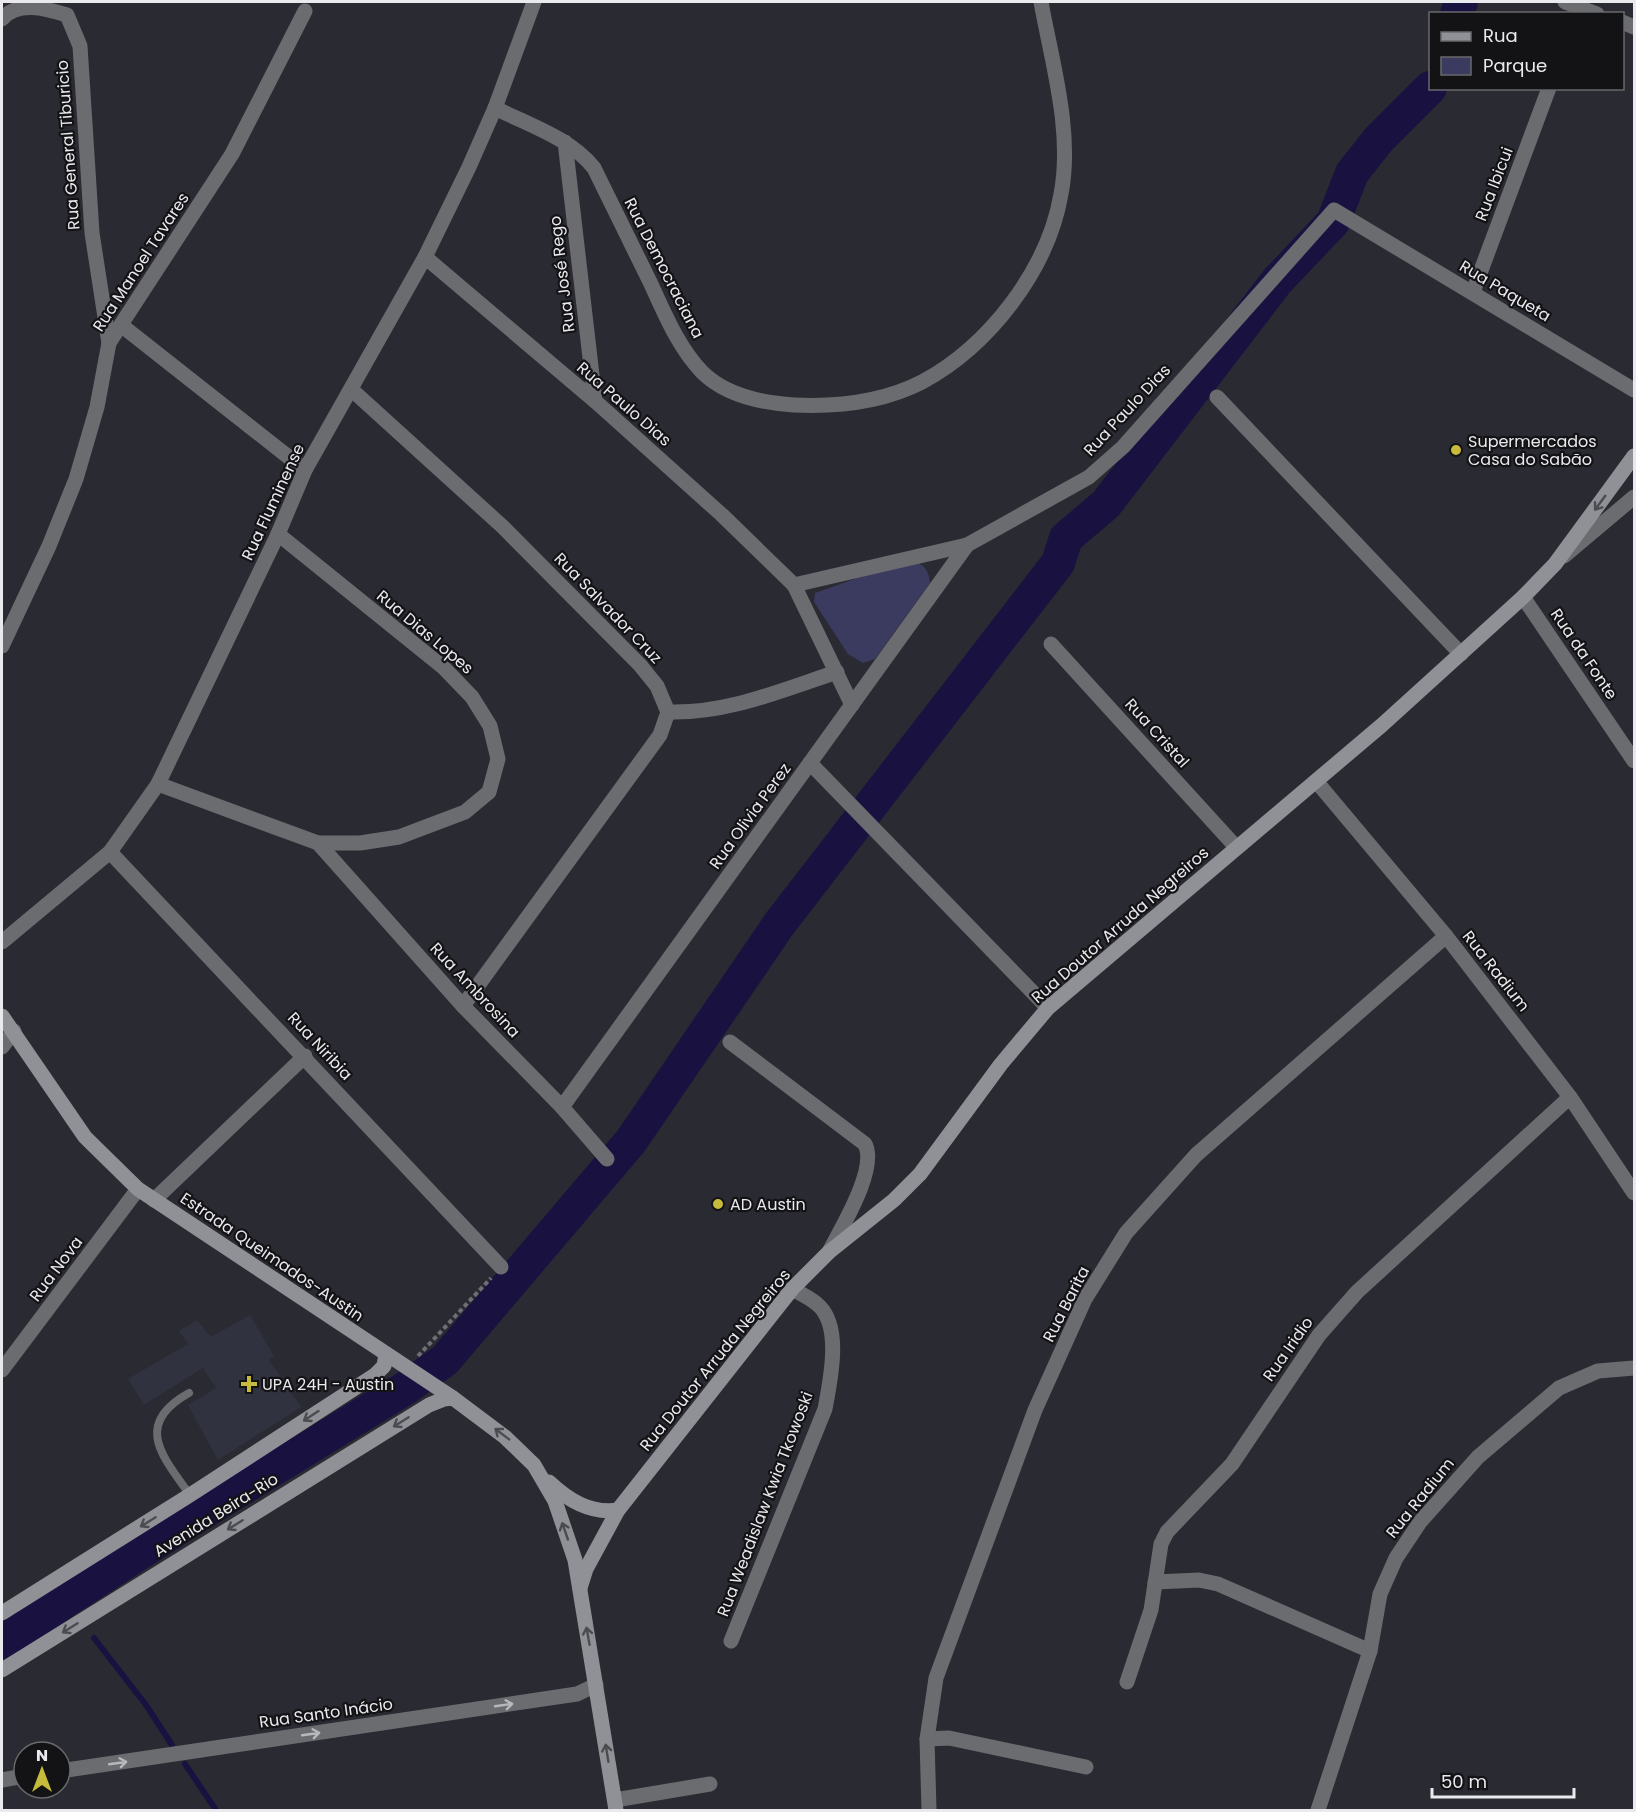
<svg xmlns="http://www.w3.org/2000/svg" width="1636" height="1812" viewBox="0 0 1636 1812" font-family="Poppins,sans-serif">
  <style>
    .built { fill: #31323f }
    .green { fill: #3b3a5f }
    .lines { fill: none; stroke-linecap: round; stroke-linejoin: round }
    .stream { stroke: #191241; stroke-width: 6 }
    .river { stroke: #191241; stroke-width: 34 }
    .path { stroke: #6e6e75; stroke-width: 4; stroke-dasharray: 4.5 3; stroke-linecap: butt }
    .lane { stroke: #6b6c70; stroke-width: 8 }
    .street { stroke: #6b6c70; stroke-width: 15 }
    .secondary { stroke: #909097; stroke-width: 15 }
    .oneway { stroke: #4b4b50 }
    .oneway2 { stroke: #b7b7bc }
    .poi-dot { fill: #c7bb3c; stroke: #131316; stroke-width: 2 }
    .labels { text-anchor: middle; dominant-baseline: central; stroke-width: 4.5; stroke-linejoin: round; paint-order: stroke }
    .street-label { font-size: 16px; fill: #e9e9ee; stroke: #131316 }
    .poi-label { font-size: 16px; fill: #e9e9ee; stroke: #131316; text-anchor: start }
  </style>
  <rect width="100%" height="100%" fill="#2a2a32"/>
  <!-- built -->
  <polygon class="built" points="250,1315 274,1356 269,1360 301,1407 218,1460 188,1405 216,1388 203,1368 144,1405 128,1379 188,1344 179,1331 197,1320 211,1337"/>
  <!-- green -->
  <path class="green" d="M908 560C923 564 928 567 930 583L875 659 863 663 848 654 814 602 815 593Z"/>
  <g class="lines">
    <!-- stream -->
    <g class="stream">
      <polyline points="55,1607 66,1616"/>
      <polyline points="94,1638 146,1705 172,1745"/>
      <polyline points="185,1764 216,1810"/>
    </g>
    <!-- river -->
    <g class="river">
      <polyline points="1457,14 1461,2"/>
      <polyline points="2,1642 189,1521 404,1389 445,1360 631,1141 780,923 1058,563 1066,538 1106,504 1277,281 1333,222 1352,173 1379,139 1430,88"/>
    </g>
    <!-- path -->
    <polyline class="path" points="418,1356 491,1278"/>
    <!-- lane -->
    <path class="lane" d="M189 1393C133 1424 162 1456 190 1495"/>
    <!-- street -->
    <g class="street">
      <polyline points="1565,2 1597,14"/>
      <path d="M2 19C18 0 47 9 67 15L80 46 92 233 109 343"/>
      <polyline points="1622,22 1634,27"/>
      <path d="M495 108C529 125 570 138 594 168 613 206 631 244 650 282 665 314 678 347 702 372 725 395 763 403 794 405 837 407 883 402 922 382 989 346 1048 270 1061 194 1073 132 1052 63 1041 2"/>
      <polyline points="565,142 595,401"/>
      <polyline points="425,257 595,401 722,515 794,585 852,705"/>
      <polyline points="1473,292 1549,88"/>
      <polyline points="121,325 305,470"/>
      <polyline points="352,390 503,527 640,665 657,686 668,712 660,735 463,1006"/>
      <polyline points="1217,397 1461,654"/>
      <polyline points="1564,556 1634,497"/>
      <polyline points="794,585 967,545 1089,477 1123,447 1334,210 1634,390"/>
      <polyline points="1523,597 1634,761"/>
      <polyline points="1051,644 1236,847"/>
      <polyline points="2,646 49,546 76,479 97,407 109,343 232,154 305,11"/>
      <path d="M668 712C727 714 782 690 837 672"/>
      <polyline points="810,763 1048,1008"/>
      <polyline points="1316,781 1446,936 1570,1097 1634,1193"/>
      <polyline points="158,784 318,843 360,843 399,837 465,812 489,792 498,759 490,726 472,697 444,668 278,534"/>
      <polyline points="318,843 463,1006 562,1107 607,1159"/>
      <polyline points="110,852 501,1267"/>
      <polyline points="2,942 110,852 158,784 278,534 305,470 425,257 469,167 495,108 534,2"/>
      <path d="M730 1042 865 1144C878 1169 841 1228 829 1252"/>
      <polyline points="2,1047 14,1031"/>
      <polyline points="562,1107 967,545"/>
      <polyline points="154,1200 305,1056"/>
      <polyline points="2,1370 138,1189"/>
      <polyline points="1155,1582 1199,1580 1218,1584 1370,1651"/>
      <path d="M731 1641 825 1409C830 1381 843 1325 817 1304 810 1298 800 1293 792 1289"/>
      <polyline points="1127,1682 1151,1610 1161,1544 1167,1532 1232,1464 1319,1335 1357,1292 1570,1097"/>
      <polyline points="927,1739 949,1738 1086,1767"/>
      <polyline points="60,1771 577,1694 596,1685"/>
      <polyline points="2,1780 24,1776"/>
      <polyline points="615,1800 710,1784"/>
      <polyline points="929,1810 927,1739 936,1678 1035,1410 1085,1299 1126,1233 1196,1155 1446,936"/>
      <polyline points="1318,1810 1370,1651 1380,1594 1396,1558 1420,1522 1478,1457 1559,1388 1598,1371 1634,1368"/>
    </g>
    <!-- secondary -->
    <g class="secondary">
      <polyline points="2,1016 85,1137 138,1189 453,1398 505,1437 534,1465 555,1501 575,1560 616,1810"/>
      <path d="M549 1482C568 1500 590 1514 618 1510"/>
      <polyline points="580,1588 586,1569 618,1510 792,1289 829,1252 894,1200 920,1174 1001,1064 1048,1008 1382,725 1523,597 1555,564 1634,456"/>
      <polyline points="2,1613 190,1495 375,1375 384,1366 386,1354"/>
      <polyline points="2,1670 429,1405 444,1399 453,1398"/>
    </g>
  </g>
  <!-- one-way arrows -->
  <defs><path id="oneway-shaft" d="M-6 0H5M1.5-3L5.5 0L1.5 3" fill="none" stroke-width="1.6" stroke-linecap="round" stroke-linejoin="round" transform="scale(1.5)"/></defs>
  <g class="oneway">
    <use href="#oneway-shaft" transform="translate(1600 503) rotate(126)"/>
    <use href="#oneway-shaft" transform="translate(311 1416) rotate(147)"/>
    <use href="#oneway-shaft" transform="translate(401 1422) rotate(148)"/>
    <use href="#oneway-shaft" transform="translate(502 1434) rotate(-143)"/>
    <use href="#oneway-shaft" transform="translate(148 1522) rotate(148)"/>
    <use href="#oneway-shaft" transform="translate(235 1525) rotate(148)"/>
    <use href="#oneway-shaft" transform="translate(565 1531) rotate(-109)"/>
    <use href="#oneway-shaft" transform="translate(70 1628) rotate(148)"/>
    <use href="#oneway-shaft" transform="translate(588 1636) rotate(-100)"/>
    <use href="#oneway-shaft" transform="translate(607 1753) rotate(-99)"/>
  </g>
  <g class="oneway2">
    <use href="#oneway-shaft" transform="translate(504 1705) rotate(-8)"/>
    <use href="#oneway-shaft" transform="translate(311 1734) rotate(-8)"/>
    <use href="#oneway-shaft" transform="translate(118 1763) rotate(-8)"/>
  </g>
  <!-- markers -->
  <g class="poi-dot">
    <circle cx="1456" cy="450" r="6"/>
    <circle cx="718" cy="1204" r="6"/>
    <path d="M246 1375h6v6h6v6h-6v6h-6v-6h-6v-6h6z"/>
  </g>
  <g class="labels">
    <!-- street labels -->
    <g class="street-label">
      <text transform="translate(68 145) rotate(-94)">Rua General Tiburicio</text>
      <text transform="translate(1494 184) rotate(-69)">Rua Ibicui</text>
      <text transform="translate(141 262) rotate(-57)">Rua Manoel Tavares</text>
      <text transform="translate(664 268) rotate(63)">Rua Democraciana</text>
      <text transform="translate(562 274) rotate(-97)">Rua José Rego</text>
      <text transform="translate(1505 291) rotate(31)">Rua Paqueta</text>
      <text transform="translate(624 404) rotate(41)">Rua Paulo Dias</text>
      <text transform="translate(1127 410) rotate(-47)">Rua Paulo Dias</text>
      <text transform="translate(273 502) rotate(-65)">Rua Fluminense</text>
      <text transform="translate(608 608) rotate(46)">Rua Salvador Cruz</text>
      <text transform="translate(425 632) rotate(40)">Rua Dias Lopes</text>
      <text transform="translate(1584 654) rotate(56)">Rua da Fonte</text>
      <text transform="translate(1157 733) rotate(48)">Rua Cristal</text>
      <text transform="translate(750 816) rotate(-54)">Rua Olivia Perez</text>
      <text transform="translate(1120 925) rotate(-41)">Rua Doutor Arruda Negreiros</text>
      <text transform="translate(1496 971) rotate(52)">Rua Radium</text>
      <text transform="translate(475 990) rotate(47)">Rua Ambrosina</text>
      <text transform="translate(320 1046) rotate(47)">Rua Niribia</text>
      <text transform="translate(272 1257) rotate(34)">Estrada Queimados-Austin</text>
      <text transform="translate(56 1269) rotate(-53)">Rua Nova</text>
      <text transform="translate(1066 1304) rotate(-63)">Rua Barita</text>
      <text transform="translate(1288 1349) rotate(-55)">Rua Iridio</text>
      <text transform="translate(715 1360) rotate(-51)">Rua Doutor Arruda Negreiros</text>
      <text transform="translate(1420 1498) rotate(-51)">Rua Radium</text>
      <text transform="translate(765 1504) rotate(-69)">Rua Weadislaw Kwia Tkowoski</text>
      <text transform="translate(216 1515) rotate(-32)">Avenida Beira-Rio</text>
      <text transform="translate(326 1713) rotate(-8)">Rua Santo Inácio</text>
    </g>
    <!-- poi labels -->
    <g class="poi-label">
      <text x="1468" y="441">Supermercados<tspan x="1468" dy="18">Casa do Sabão</tspan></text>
      <text x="730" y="1204">AD Austin</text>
      <text x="262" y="1384">UPA 24H - Austin</text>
    </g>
  </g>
  <!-- border -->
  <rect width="1636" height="1812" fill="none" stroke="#e9e9ee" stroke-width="6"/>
  <!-- legend -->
  <rect x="1429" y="12" width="195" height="78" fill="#131316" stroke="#69696c" stroke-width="1.5"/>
  <rect x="1441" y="32" width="30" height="9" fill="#909097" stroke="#69696c" stroke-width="1.5"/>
  <text x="1483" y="42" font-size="18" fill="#e9e9ee">Rua</text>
  <rect x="1441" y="57" width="30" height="18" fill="#3b3a5f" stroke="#69696c" stroke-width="1.5"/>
  <text x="1483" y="72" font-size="18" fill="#e9e9ee">Parque</text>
  <!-- north arrow -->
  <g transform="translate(42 1770)"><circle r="28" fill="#131316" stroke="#69696c" stroke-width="1.5"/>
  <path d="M0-4.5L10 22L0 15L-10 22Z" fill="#c7bb3c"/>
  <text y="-9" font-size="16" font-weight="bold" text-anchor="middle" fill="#e9e9ee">N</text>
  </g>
  <!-- scale -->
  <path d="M1432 1788v9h142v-9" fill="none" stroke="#e9e9ee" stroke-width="3"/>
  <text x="1441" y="1788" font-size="18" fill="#e9e9ee" stroke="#131316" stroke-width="4.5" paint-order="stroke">50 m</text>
</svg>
